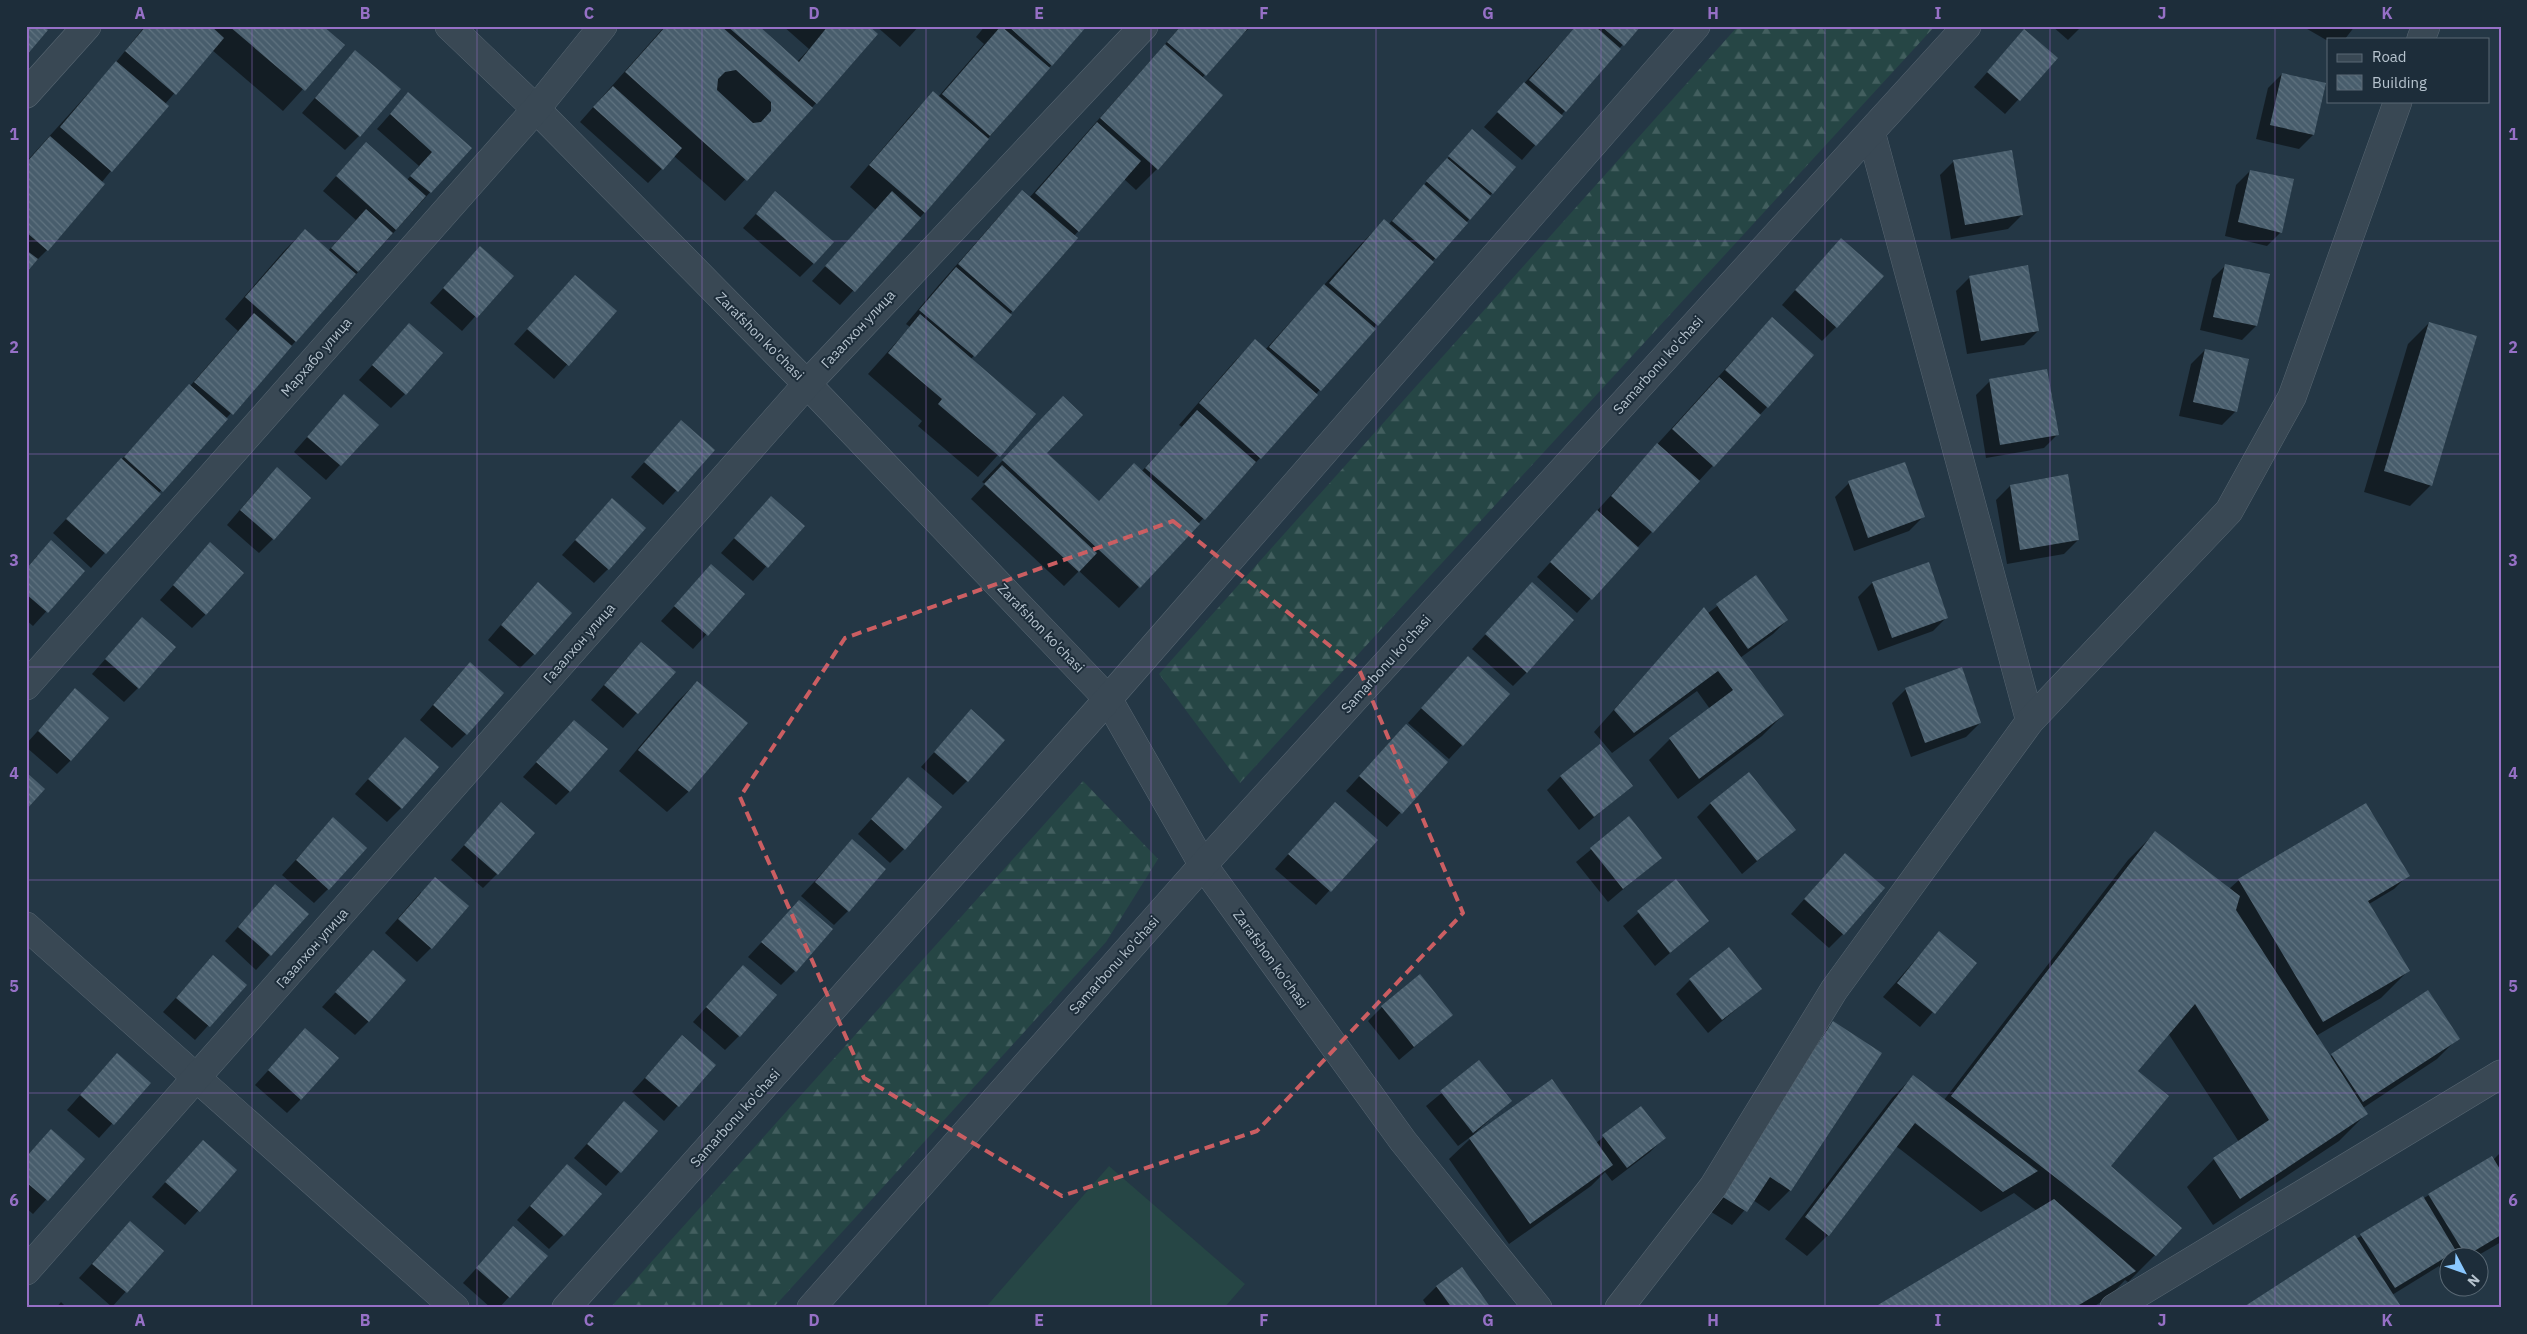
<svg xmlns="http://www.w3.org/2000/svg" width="2527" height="1334" viewBox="0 0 2527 1334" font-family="'IBM Plex Sans',sans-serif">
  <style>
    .grass { fill: #264645 }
    .forest { fill: url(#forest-firs) }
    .shadow { fill: #0007 }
    .building { fill: url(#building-back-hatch); fill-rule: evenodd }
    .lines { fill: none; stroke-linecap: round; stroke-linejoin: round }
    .minor-casing { stroke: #576672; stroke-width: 29 }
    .minor { stroke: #394854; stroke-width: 28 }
    .marked { fill: none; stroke: #cb5e62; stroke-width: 4; stroke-dasharray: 10 6; stroke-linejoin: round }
    .grid { fill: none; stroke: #9670c6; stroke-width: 1; stroke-opacity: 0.55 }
    .labels { text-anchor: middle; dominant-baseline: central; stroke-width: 4; stroke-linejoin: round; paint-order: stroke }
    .street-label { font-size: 14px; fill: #b6c3ce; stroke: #1d2d3a }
    .neatline { fill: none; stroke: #9670c6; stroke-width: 2 }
    .grid-label { font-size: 16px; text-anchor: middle; font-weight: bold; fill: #9670c6 }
  </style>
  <defs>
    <pattern id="forest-firs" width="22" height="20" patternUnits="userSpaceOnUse" patternTransform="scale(1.25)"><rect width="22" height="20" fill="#264645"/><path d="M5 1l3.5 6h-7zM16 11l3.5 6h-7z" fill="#435f5f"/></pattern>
    <pattern id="building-back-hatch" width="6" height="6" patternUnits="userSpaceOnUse" patternTransform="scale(1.25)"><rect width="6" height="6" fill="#485d6c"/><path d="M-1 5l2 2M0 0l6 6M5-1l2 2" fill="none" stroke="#607380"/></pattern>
  </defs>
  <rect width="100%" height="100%" fill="#243745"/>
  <!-- grass -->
  <polygon class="grass" points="1109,1166 1245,1284 1224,1308 985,1308"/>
  <!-- forest -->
  <g class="forest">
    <polygon points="1738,26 1935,26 1240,783 1159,674"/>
    <polygon points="1083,781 1158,859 1106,942 773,1308 610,1308"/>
  </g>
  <!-- shadow -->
  <g class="shadow">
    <polygon points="145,26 321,26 343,45 283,111 212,50 165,104 47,250 26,271 26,162 113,66"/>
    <polygon points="665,26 757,26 797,62 809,49 783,26 867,26 816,103 725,201 674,156 648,183 580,122"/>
    <polygon points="876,26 919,26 900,47"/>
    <polygon points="985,26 1085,26 924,213 840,305 812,281 876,210 850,187 912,114 933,93 938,97 984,44 976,37"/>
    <polygon points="1181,26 1252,26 1238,38 1202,78 1157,169 1136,190 1124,179 1074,236 1076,238 971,359 1035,414 978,477 918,426 922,421 868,374 910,327 906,324 938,286 1002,213 1022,192 1029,198"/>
    <polygon points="1571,26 1639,26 1522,160 1484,127 1574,29"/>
    <polygon points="2052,26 2082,26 2068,40"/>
    <polygon points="2302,26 2355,26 2345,39 2328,39 2328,41"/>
    <polygon points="2025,30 2056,58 2005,114 1974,87"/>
    <polygon points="355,51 359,136 345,150 302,113"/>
    <polygon points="2282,74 2313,135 2299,149 2256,139 2268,88"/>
    <polygon points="408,94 470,148 91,568 53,533 190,386 238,331 225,319 284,251 305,230 328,251 356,220 323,191 352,158 366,144 407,180 419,166 377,129"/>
    <polygon points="1472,131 1514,168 1260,458 1119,608 1079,571 1064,586 971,499 985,484 982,482 1063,397 1046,453 1098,502 1134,465 1141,472 1182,427 1179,425 1234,362 1255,341 1265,350 1363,242 1384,221 1388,225"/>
    <polygon points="1954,161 2022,215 2008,229 1951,239 1940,175"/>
    <polygon points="2250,171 2281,232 2267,246 2225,236 2236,185"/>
    <polygon points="775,193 814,263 800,277 743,228"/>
    <polygon points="480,247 512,276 462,331 430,303"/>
    <polygon points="1828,253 1836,327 1822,341 1782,305"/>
    <polygon points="2226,265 2256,326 2242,340 2200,330 2212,279"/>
    <polygon points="575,276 615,311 554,379 514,344"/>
    <polygon points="1970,277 2038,331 2024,345 1967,354 1956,291"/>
    <polygon points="2429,323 2431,485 2410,506 2364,492 2408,344"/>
    <polygon points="409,324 405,394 391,408 359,380"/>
    <polygon points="1758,333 1767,407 1577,613 1537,577"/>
    <polygon points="2205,350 2236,411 2222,425 2179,416 2191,364"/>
    <polygon points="1990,381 2058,434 2044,448 1986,458 1976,395"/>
    <polygon points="331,410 377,425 326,480 294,452"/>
    <polygon points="681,421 713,450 663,505 631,477"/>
    <polygon points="263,483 273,539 259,553 227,525"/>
    <polygon points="1849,483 1923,517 1909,531 1854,551 1835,497"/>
    <polygon points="2010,486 2078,540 2064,554 2007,564 1996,500"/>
    <polygon points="771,497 803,526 753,581 721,553"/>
    <polygon points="612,499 608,569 594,583 562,555"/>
    <polygon points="210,544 206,614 192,628 160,600"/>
    <polygon points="37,556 83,571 33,626 26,620 26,569"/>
    <polygon points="1928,564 1947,617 1933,631 1878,651 1858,597 1872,583"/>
    <polygon points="711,566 743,594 693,649 661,621"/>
    <polygon points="1756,576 1787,620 1773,634 1740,658 1783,715 1762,736 1678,799 1649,760 1670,739 1710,709 1697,691 1612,753 1594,732 1704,609 1707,614"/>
    <polygon points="1532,584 1527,672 1513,686 1472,649"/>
    <polygon points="524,598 534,654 520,668 488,640"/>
    <polygon points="142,618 138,688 124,702 92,674"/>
    <polygon points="627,658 674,672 623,728 591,700"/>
    <polygon points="1454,672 1462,745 1449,759 1408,723"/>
    <polygon points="456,678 466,734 452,748 420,720"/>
    <polygon points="697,682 746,724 688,792 667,812 619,771 676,703"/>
    <polygon points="1906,689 1980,723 1966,737 1911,757 1892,703"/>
    <polygon points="75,690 71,760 57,774 26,747 26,744"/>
    <polygon points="971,711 967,781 953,795 921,767"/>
    <polygon points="574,721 570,791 556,805 523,777"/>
    <polygon points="1392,740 1447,762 1387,827 1346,791"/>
    <polygon points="391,753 401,808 387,822 355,794"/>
    <polygon points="1561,776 1631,786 1579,830 1547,790"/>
    <polygon points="895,793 904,849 890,863 858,834"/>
    <polygon points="1711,803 1794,830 1742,874 1697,817"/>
    <polygon points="501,804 497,874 483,888 451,860"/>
    <polygon points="1321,818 1376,840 1316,905 1275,869"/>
    <polygon points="1629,818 1660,858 1608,902 1576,862"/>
    <polygon points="333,819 328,889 314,903 282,875"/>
    <polygon points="2156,832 2229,889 2239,880 2408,875 2394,889 2369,904 2408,971 2381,998 2316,1036 2330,1057 2332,1055 2458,1038 2437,1059 2363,1108 2366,1114 2339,1141 2213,1225 2187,1187 2214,1159 2239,1142 2168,1033 2136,1071 2109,1166 2155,1255 2128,1282 2125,1280 2108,1298 2091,1308 1875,1308 2037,1211 2014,1193 1981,1212 1896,1146 1828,1235 1807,1256 1785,1239 1892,1098 1913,1077 1944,1100 2128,860"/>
    <polygon points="852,841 848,911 834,925 801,896"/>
    <polygon points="1831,869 1843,934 1829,948 1791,914"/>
    <polygon points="1676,881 1707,921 1655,966 1623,926"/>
    <polygon points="275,886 307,914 256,970 225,941"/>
    <polygon points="421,892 431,948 417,962 385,933"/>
    <polygon points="799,901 795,971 781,985 748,957"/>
    <polygon points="1939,933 1975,963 1920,1027 1883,997"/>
    <polygon points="373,952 369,1021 355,1035 322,1007"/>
    <polygon points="213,957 245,985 195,1040 163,1012"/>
    <polygon points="743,966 739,1036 725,1050 693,1022"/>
    <polygon points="1690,980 1760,989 1708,1033 1676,994"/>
    <polygon points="1382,1007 1452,1015 1399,1060 1368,1021"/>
    <polygon points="1833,1023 1790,1190 1769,1211 1753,1200 1732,1225 1705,1208 1812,1044"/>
    <polygon points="305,1030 301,1099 287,1113 255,1085"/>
    <polygon points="682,1037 714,1065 664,1121 632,1092"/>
    <polygon points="1479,1062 1510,1101 1474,1134 1475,1135 1596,1143 1641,1107 1664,1138 1650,1152 1612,1181 1605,1172 1591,1186 1509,1244 1449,1159 1470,1139 1469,1138 1458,1146 1426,1106"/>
    <polygon points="104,1068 149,1083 99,1138 67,1110"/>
    <polygon points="624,1103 656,1131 606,1186 574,1158"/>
    <polygon points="51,1130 83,1159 33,1214 26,1208 26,1157"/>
    <polygon points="2500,1153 2501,1242 2477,1256 2450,1256 2450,1273 2445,1276 2439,1266 2392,1295 2356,1239 2429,1195 2493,1160"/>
    <polygon points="189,1156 235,1170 185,1225 152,1197"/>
    <polygon points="567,1165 563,1235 549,1249 517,1220"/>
    <polygon points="513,1228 509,1297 499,1308 491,1308 463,1283"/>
    <polygon points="116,1237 162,1251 112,1307 79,1278"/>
    <polygon points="1437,1286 1490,1308 1428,1308 1423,1300"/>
    <polygon points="61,1302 67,1308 56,1308"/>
  </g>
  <!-- building -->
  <g class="building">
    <polygon points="26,26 43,26 48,30 26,56"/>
    <polygon points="146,26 211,26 224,38 176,95 125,51"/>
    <polygon points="229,26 323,26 345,45 305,91"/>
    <path d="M666 26H721L813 108 747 181 625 72ZM736 70 771 102V111L761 122 753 123 717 90 718 79 725 72Z"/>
    <polygon points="727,26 759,26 799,62 828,26 869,26 878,34 817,104"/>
    <polygon points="1001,26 1050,68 990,136 942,94"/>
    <polygon points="1008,26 1087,26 1052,66"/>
    <polygon points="1181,26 1250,26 1206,76 1167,42"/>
    <polygon points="1576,26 1595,26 1621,49 1566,112 1529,80"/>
    <polygon points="1601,26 1641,26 1624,46"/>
    <polygon points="2024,29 2058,58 2020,101 1987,72"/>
    <polygon points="1165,44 1223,95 1158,170 1100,118"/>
    <polygon points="355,50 401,89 360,137 315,98"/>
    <polygon points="116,61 169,106 112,172 60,127"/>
    <polygon points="2282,73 2326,83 2314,135 2270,125"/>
    <polygon points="1524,82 1563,116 1536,146 1497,112"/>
    <polygon points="613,86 682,148 663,170 593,107"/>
    <polygon points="933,91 989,139 925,213 869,165"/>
    <polygon points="408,92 472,148 431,193 410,176 432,152 390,114"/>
    <polygon points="1097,122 1141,161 1079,232 1035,193"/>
    <polygon points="1472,129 1516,167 1493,194 1448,156"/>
    <polygon points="50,136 105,184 48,251 26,232 26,163"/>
    <polygon points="366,142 426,196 396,230 336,176"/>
    <polygon points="2012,150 2023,215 1965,225 1953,160"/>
    <polygon points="1447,158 1491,196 1470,220 1426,181"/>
    <polygon points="2250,170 2294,179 2282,233 2238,222"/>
    <polygon points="1424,184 1468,223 1436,259 1392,221"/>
    <polygon points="1022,190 1078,238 1013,312 958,264"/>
    <polygon points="775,191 834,242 814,264 756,214"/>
    <polygon points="892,191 921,218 855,292 825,266"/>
    <polygon points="366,209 393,233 358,272 331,248"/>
    <polygon points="1384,219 1434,262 1378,326 1329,283"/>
    <polygon points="305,229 356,274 296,342 245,297"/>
    <polygon points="1841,238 1884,276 1837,328 1795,290"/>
    <polygon points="480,246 514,276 477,318 443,288"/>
    <polygon points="26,250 38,259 26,273"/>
    <polygon points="2225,264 2270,274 2257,326 2213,317"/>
    <polygon points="2028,265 2039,331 1981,341 1969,276"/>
    <polygon points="956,267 1012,315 975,357 919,310"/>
    <polygon points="575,275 617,311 569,366 527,329"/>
    <polygon points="1324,284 1376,329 1321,391 1269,347"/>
    <polygon points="254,313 292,346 233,415 194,382"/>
    <polygon points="920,314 1036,414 1000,457 938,404 942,399 888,353"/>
    <polygon points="1772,317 1814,355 1768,408 1725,370"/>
    <polygon points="2429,322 2477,336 2432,486 2384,471"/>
    <polygon points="409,323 443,353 406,395 372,365"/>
    <polygon points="1255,339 1318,395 1261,459 1199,403"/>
    <polygon points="2205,349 2249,359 2237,412 2193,402"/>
    <polygon points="2047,369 2059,435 2000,445 1989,379"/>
    <polygon points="1719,377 1761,415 1714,467 1672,429"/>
    <polygon points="189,384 228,419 163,492 124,457"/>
    <polygon points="344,394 379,425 341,466 307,437"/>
    <polygon points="1063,396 1083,415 1047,453 1099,501 1134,463 1200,524 1140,588 1002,460"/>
    <polygon points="1197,410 1256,462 1205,520 1145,468"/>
    <polygon points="681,420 715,450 678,492 644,462"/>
    <polygon points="1657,443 1700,481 1653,533 1611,496"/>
    <polygon points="121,458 161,494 106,554 66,519"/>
    <polygon points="1905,462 1925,517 1868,538 1848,481"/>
    <polygon points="1002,465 1097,553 1079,572 984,484"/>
    <polygon points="277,467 311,498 274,540 240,510"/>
    <polygon points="2068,474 2079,540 2020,550 2010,485"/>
    <polygon points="771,496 805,526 768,568 734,538"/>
    <polygon points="612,498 646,528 609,570 575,540"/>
    <polygon points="1597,510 1639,548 1592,600 1550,562"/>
    <polygon points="51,540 85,571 48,613 26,594 26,569"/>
    <polygon points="210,542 244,573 206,615 173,585"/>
    <polygon points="1929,562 1948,618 1892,638 1872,582"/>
    <polygon points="711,564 745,594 708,636 674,606"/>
    <polygon points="1756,575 1788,620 1748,649 1716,604"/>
    <polygon points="538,582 572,613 535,655 501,625"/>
    <polygon points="1532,582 1574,620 1527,673 1485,634"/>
    <polygon points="1704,607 1784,715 1699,779 1669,738 1733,690 1718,671 1634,733 1614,710"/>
    <polygon points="142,617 176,647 139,689 105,659"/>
    <polygon points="641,642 676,672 638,714 604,685"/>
    <polygon points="1468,656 1510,694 1463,746 1421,708"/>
    <polygon points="470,662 504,693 467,735 433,705"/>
    <polygon points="1962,667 1981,723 1925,743 1905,688"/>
    <polygon points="697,681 748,723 689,792 638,750"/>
    <polygon points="75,688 109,718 71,761 38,731"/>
    <polygon points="971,709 1005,740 968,782 934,752"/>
    <polygon points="574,720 608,749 570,792 536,762"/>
    <polygon points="1406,724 1448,762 1402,814 1359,776"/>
    <polygon points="405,737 439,767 402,809 368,779"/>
    <polygon points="1600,744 1633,786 1594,817 1560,776"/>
    <polygon points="26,772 45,789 26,810"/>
    <polygon points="1749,772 1796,830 1757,861 1710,803"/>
    <polygon points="908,777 942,807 905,850 871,819"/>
    <polygon points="501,802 535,833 498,875 464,845"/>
    <polygon points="1335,802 1378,840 1331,892 1288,854"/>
    <polygon points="2366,803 2410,876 2368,901 2410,971 2323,1022 2238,879"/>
    <polygon points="1629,816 1662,858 1623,889 1590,848"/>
    <polygon points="333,817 367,848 329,890 296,860"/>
    <polygon points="2155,831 2240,896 2236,910 2368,1114 2240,1199 2213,1158 2269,1120 2195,1004 2138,1071 2169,1096 2111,1166 2182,1228 2156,1256 1951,1096"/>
    <polygon points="852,839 886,869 849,912 815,882"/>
    <polygon points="1845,853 1885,888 1844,935 1804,899"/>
    <polygon points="435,877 469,906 432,949 398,919"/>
    <polygon points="1676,879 1709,921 1670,953 1637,911"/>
    <polygon points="275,884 309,914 271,956 238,927"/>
    <polygon points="799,900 833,929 796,972 761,942"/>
    <polygon points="1939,931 1977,963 1935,1014 1897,983"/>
    <polygon points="1729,947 1762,989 1722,1020 1689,979"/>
    <polygon points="373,950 406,980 369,1022 335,992"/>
    <polygon points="213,955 247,985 210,1027 176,998"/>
    <polygon points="743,965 777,995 740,1037 706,1007"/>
    <polygon points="1420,974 1453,1015 1414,1047 1381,1006"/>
    <polygon points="2428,990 2460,1039 2363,1102 2331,1054"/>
    <polygon points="1833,1021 1882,1053 1791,1191 1770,1177 1747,1212 1718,1194"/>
    <polygon points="305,1028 339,1058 301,1100 268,1070"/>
    <polygon points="682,1035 716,1065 679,1107 645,1078"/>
    <polygon points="117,1053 151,1083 114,1125 80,1095"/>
    <polygon points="1479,1060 1512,1101 1473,1133 1440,1091"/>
    <polygon points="1913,1075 2038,1171 2003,1192 1915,1123 1829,1236 1805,1217"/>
    <polygon points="1552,1079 1613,1165 1530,1224 1469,1138"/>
    <polygon points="624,1101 658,1131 621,1173 587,1144"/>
    <polygon points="1641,1106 1666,1138 1627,1168 1602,1135"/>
    <polygon points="51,1129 85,1159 48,1201 26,1182 26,1157"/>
    <polygon points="203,1140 237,1170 200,1212 165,1182"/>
    <polygon points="2492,1156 2501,1171 2501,1235 2466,1256 2428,1194"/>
    <polygon points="567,1164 602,1194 564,1236 530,1206"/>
    <polygon points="2423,1196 2456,1251 2395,1288 2360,1234"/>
    <polygon points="2054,1199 2136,1271 2074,1308 1873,1308"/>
    <polygon points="130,1221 164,1251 127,1293 92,1264"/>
    <polygon points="513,1226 548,1256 510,1298 476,1268"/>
    <polygon points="2355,1235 2402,1308 2242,1308"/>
    <polygon points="1462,1267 1491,1308 1452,1308 1436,1286"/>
  </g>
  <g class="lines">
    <defs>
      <g id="minor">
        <polyline points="449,26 536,109 807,384 1108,699 1203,865 1403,1141 1538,1308"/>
        <polyline points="2421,39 2426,26"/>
        <polyline points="26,94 87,26"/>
        <polyline points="1871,132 2030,721"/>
        <polyline points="26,686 536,109 603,26"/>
        <polyline points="26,926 455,1308"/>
        <polyline points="26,1271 807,384 1144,26"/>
        <polyline points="566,1308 1108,699 1696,26"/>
        <polyline points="811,1308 1203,865 1967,26"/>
        <polyline points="1619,1308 1713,1187 1834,990 2030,721 2229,511 2292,397 2398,101"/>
        <polyline points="2114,1308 2501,1074"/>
      </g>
    </defs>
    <!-- minor casing -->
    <use href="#minor" class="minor-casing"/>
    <!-- minor -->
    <use href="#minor" class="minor"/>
  </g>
  <!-- marked area -->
  <path class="marked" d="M1173 521 1359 669 1463 913 1257 1131 1062 1196 864 1078 740 797 845 638Z"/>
  <!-- grid -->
  <path class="grid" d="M252 26V1308M477 26V1308M702 26V1308M926 26V1308M1151 26V1308M1376 26V1308M1601 26V1308M1825 26V1308M2050 26V1308M2275 26V1308M26 241H2501M26 454H2501M26 667H2501M26 880H2501M26 1093H2501"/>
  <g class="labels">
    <!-- street labels -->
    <g class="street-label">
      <text transform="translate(858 329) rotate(-47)">Газалхон улица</text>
      <text transform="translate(760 336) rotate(45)">Zarafshon ko'chasi</text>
      <text transform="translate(316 357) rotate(-49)">Мархабо улица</text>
      <text transform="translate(1658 365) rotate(-48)">Samarbonu ko'chasi</text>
      <text transform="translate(1041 628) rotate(46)">Zarafshon ko'chasi</text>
      <text transform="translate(579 643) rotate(-49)">Газалхон улица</text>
      <text transform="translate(1386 664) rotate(-48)">Samarbonu ko'chasi</text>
      <text transform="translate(312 948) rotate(-49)">Газалхон улица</text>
      <text transform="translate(1271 959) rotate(54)">Zarafshon ko'chasi</text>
      <text transform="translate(1114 965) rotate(-48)">Samarbonu ko'chasi</text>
      <text transform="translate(735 1118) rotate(-48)">Samarbonu ko'chasi</text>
    </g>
  </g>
  <!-- border -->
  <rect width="2527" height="1334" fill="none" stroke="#1d2d3a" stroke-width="55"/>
  <!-- legend -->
  <rect x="2327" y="38" width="162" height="65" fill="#1d2d3a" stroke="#5a6975"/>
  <rect x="2337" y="54" width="25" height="8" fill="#394854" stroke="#5a6975"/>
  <text x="2372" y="62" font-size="15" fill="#b6c3ce">Road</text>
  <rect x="2337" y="75" width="25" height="15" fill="url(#building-back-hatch)" stroke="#5a6975"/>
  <text x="2372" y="88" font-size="15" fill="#b6c3ce">Building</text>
  <!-- north arrow -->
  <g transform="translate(2464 1272) rotate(131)"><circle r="24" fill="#1d2d3a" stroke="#5a6975"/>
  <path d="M0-4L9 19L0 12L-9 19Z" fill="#8ac8ff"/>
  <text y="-8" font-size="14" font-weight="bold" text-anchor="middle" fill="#b6c3ce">N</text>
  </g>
  <rect x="28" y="28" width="2472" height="1278" class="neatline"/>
  <g class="grid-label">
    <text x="140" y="19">A</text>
    <text x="365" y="19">B</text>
    <text x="589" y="19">C</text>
    <text x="814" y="19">D</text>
    <text x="1039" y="19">E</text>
    <text x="1264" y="19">F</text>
    <text x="1488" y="19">G</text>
    <text x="1713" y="19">H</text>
    <text x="1938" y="19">I</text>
    <text x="2162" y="19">J</text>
    <text x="2387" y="19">K</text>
    <text x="14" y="140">1</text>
    <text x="2513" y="140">1</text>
    <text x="14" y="353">2</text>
    <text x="2513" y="353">2</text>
    <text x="14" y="566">3</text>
    <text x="2513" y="566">3</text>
    <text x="14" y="779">4</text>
    <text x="2513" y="779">4</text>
    <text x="14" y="992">5</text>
    <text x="2513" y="992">5</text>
    <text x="14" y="1206">6</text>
    <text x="2513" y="1206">6</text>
    <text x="140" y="1326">A</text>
    <text x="365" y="1326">B</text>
    <text x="589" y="1326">C</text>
    <text x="814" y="1326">D</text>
    <text x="1039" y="1326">E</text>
    <text x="1264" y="1326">F</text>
    <text x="1488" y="1326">G</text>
    <text x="1713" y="1326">H</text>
    <text x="1938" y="1326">I</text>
    <text x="2162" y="1326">J</text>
    <text x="2387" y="1326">K</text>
  </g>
</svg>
